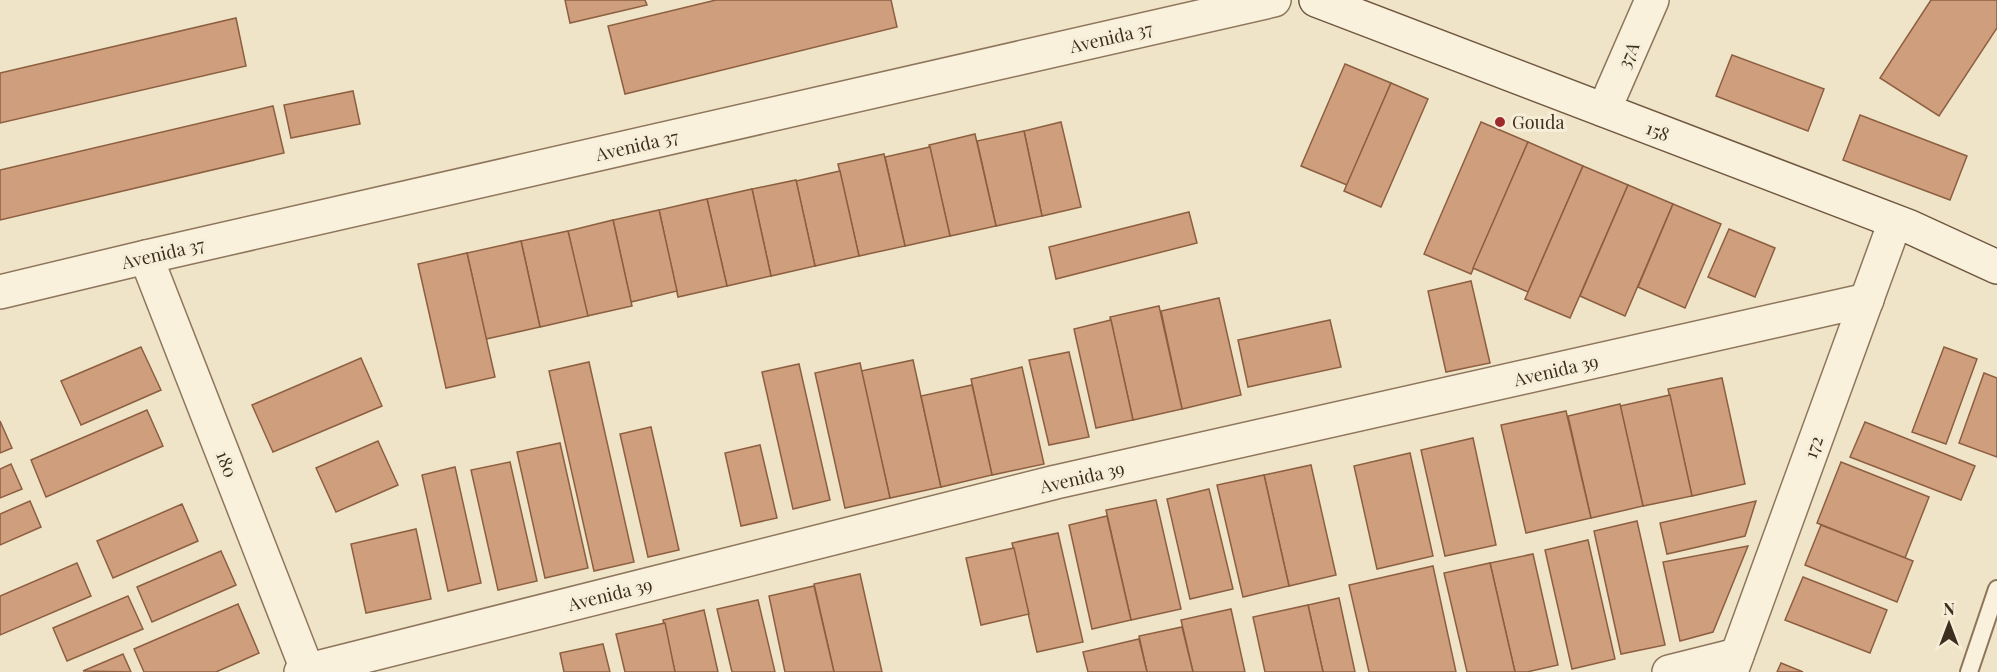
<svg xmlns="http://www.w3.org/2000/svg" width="1997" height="672" viewBox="0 0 1997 672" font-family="'Playfair Display',serif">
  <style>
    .building { fill: #cf9f7d; stroke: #8d5f41; stroke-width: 1.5 }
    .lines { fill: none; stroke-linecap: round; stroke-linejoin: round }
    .lane-casing { stroke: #8d765c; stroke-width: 20 }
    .street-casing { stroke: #8d765c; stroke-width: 36 }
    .secondary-casing { stroke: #6f573f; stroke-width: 36 }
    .lane { stroke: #faf1dc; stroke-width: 16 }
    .street { stroke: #faf1dc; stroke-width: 33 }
    .secondary { stroke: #faf1dc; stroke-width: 33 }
    .poi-dot { fill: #9e2a2b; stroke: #f7eed8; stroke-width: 2 }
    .labels { text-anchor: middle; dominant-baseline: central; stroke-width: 6; stroke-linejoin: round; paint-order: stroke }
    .street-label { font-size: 18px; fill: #3d2e20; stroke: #f7eed8 }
    .poi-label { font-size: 18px; fill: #3d2e20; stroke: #f7eed8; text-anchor: start }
  </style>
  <rect width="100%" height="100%" fill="#f0e4c8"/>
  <!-- building -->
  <g class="building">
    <polygon points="565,0 645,0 647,5 570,23"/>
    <polygon points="716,0 891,0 897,27 625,94 608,26"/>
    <polygon points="1931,0 1997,0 1997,28 1939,116 1880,78"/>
    <polygon points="236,18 246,66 0,123 0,73"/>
    <polygon points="1732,55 1824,89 1808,131 1716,96"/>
    <polygon points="1345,64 1391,83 1347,185 1301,166"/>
    <polygon points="1391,83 1428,99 1381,207 1344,191"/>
    <polygon points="353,91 360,124 291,138 284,105"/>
    <polygon points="273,106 284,153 0,220 0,170"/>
    <polygon points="1860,115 1967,156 1950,200 1843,160"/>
    <polygon points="1061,122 1081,207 1042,216 1024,131"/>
    <polygon points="1481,122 1528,142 1471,274 1424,254"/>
    <polygon points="1024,131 1042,216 996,226 977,141"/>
    <polygon points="975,134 996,226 950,236 929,145"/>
    <polygon points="1528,142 1583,166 1528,292 1473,268"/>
    <polygon points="930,147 950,236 905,246 885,157"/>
    <polygon points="884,154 905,246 859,256 838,164"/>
    <polygon points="1583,166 1628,185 1570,318 1525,299"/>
    <polygon points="840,171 859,256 815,266 796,181"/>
    <polygon points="796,180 815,266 771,276 752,189"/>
    <polygon points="1628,185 1673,204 1625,316 1580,296"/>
    <polygon points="752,189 771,276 727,286 707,199"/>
    <polygon points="707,199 727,286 678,297 659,210"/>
    <polygon points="1673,204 1721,224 1685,308 1638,287"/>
    <polygon points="659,210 677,291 631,302 613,220"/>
    <polygon points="1189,212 1197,243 1056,279 1049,247"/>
    <polygon points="613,220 632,306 587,316 568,231"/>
    <polygon points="1729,229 1775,248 1755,297 1708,277"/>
    <polygon points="568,231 588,316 540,327 521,241"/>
    <polygon points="521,241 540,327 486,339 467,253"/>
    <polygon points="467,253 495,377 446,388 418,264"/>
    <polygon points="1471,281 1490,363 1446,372 1428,291"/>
    <polygon points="1219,298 1241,395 1182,409 1161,311"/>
    <polygon points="1159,306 1182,409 1133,420 1110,317"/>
    <polygon points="1111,320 1133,420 1096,428 1074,329"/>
    <polygon points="1330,320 1341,367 1248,387 1238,340"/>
    <polygon points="141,347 161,390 81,425 61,381"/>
    <polygon points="1944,347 1977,359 1946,444 1912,432"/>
    <polygon points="1069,352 1089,437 1049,445 1029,360"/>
    <polygon points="361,358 382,406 273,452 252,405"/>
    <polygon points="913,360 941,487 890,498 861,371"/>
    <polygon points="589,362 634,562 594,571 549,371"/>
    <polygon points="860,363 890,498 845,508 815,373"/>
    <polygon points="799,364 830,500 793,509 762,372"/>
    <polygon points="1022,367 1044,464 992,475 971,379"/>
    <polygon points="1984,373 1997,378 1997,457 1959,443"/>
    <polygon points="1722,378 1745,484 1692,496 1668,389"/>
    <polygon points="972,385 992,475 941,487 921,396"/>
    <polygon points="1670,395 1692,496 1643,506 1620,406"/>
    <polygon points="1620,404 1643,506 1591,518 1568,416"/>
    <polygon points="147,410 163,446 46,497 31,460"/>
    <polygon points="1566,411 1591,518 1526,533 1501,425"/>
    <polygon points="0,421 12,448 0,453"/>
    <polygon points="1865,422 1975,466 1961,500 1850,457"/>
    <polygon points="651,427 679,550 648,557 620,434"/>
    <polygon points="1473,438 1496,545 1445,556 1421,450"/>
    <polygon points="378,441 398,485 336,512 316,468"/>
    <polygon points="560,443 588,568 545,578 517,452"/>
    <polygon points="760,445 777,518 741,526 725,453"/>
    <polygon points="1410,453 1433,556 1377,569 1354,466"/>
    <polygon points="510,462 537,581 498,590 471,470"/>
    <polygon points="1841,462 1929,497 1905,558 1817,523"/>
    <polygon points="11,464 22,489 0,498 0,469"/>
    <polygon points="1311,465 1336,575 1289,586 1264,475"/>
    <polygon points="455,467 481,583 448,591 422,475"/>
    <polygon points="1264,475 1289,586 1243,597 1217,485"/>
    <polygon points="1209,489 1233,589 1190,599 1167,499"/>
    <polygon points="1156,500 1181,609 1131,620 1106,510"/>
    <polygon points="30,501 41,527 0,545 0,514"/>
    <polygon points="1756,501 1745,536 1667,554 1660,523"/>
    <polygon points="182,504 198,541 113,578 97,541"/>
    <polygon points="1107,516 1131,620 1092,629 1069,525"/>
    <polygon points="1637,521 1665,645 1621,654 1594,531"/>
    <polygon points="1821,525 1913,561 1897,602 1805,565"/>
    <polygon points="416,529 431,599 366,613 351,544"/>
    <polygon points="1058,533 1083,642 1037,652 1012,543"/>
    <polygon points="1588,540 1615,659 1572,669 1545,550"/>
    <polygon points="1748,546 1713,632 1680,641 1663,562"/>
    <polygon points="1014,548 1029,614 981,625 966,558"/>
    <polygon points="221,551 236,585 152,622 137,587"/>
    <polygon points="1533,554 1558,665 1527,672 1515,672 1490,563"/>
    <polygon points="77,563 91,596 0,635 0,596"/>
    <polygon points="1490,563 1515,672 1467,672 1444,573"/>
    <polygon points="1433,566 1456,672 1369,672 1349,585"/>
    <polygon points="860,574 882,672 834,672 814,584"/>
    <polygon points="1803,577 1887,610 1870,653 1785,620"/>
    <polygon points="814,586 834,672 785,672 769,596"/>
    <polygon points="128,596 143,629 67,661 53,628"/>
    <polygon points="1339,598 1355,672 1323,672 1308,605"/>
    <polygon points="758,600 775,672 732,672 717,609"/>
    <polygon points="238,604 259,653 216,672 144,672 134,649"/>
    <polygon points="1308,605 1323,672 1265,672 1253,617"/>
    <polygon points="1231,609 1245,672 1193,672 1181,620"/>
    <polygon points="704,610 718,672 675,672 663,620"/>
    <polygon points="665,623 675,672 625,672 616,634"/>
    <polygon points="1182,627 1193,672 1147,672 1139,636"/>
    <polygon points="1139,639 1147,672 1088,672 1083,652"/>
    <polygon points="603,644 610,672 564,672 560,653"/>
    <polygon points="123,654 131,672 83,671"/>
    <polygon points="1781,663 1803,672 1777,672"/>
  </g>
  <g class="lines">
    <defs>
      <polyline id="lane" points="1969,672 1997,589"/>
      <g id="street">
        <polyline points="1604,110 1652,0"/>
        <polyline points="146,257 308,672"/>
        <polyline points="0,292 146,257 1274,0"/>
        <polyline points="301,672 1056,482 1867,300"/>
        <polyline points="1669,672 1737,655"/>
        <polyline points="1731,672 1895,222"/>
      </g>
      <polyline id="secondary" points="1316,0 1910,227 1997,267"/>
    </defs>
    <!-- lane casing -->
    <use href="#lane" class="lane-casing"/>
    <!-- street casing -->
    <use href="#street" class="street-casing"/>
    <!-- secondary casing -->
    <use href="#secondary" class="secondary-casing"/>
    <!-- lane -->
    <use href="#lane" class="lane"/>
    <!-- street -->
    <use href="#street" class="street"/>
    <!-- secondary -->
    <use href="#secondary" class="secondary"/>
  </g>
  <!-- markers -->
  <circle class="poi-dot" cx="1500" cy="122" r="6"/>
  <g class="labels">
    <!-- street labels -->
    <g class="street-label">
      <text transform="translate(1111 37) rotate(-13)">Avenida 37</text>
      <text transform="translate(1628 55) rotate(-66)">37A</text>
      <text transform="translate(1658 131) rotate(21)">158</text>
      <text transform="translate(637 145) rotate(-13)">Avenida 37</text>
      <text transform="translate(163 253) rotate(-13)">Avenida 37</text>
      <text transform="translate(1556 370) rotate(-13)">Avenida 39</text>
      <text transform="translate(1813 447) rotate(-70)">172</text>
      <text transform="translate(227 464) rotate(69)">180</text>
      <text transform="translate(1082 477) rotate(-13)">Avenida 39</text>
      <text transform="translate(610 594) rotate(-14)">Avenida 39</text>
    </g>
    <!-- poi labels -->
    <g class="poi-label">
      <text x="1512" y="122">Gouda</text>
    </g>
  </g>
  <!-- north arrow -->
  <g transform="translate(1949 624)" stroke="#f7eed8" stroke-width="4.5" paint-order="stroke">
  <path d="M0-4.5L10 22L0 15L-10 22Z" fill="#3d2e20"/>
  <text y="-9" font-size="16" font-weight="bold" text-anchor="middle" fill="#3d2e20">N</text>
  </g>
</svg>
